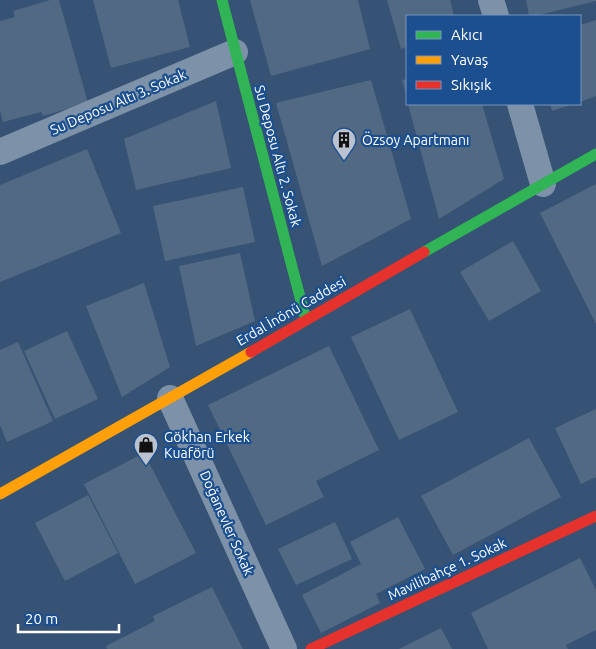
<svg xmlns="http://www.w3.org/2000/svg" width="596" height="649" viewBox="0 0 596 649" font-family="Ubuntu,sans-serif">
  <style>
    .building { fill: #526984 }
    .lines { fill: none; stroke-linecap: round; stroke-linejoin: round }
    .street { stroke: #7d92a8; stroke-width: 26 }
    .fast { stroke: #30b455; stroke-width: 11 }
    .slow { stroke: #ff9f0a; stroke-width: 11 }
    .jam { stroke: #e5322d; stroke-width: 11 }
    .labels { text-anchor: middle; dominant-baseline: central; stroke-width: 4.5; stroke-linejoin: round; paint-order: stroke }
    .street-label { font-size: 14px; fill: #fff; stroke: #1b4f8f }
    .poi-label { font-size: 14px; fill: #fff; stroke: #1b4f8f; text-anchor: start }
  </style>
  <rect width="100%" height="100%" fill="#365274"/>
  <!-- building -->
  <g class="building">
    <polygon points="50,0 59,0 88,103 43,116 41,112 3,122 0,111 0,21 15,17 13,11"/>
    <polygon points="93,0 178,0 190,47 111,68"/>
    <polygon points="250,0 358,0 370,49 271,76"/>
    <polygon points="387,0 450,0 454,16 407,16 407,47 401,49"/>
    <polygon points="526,0 596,0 596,1 535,16 529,16"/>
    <polygon points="596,20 596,96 580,102 580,25"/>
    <polygon points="407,79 407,97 402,80"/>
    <polygon points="371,80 411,219 322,266 276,103"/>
    <polygon points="216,101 231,168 136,190 124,139"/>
    <polygon points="408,104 482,104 504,179 439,219"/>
    <polygon points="550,104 574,104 552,111"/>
    <polygon points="87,149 121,233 0,282 0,185"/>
    <polygon points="596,184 596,324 540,213"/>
    <polygon points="243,187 255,242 165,261 153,206"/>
    <polygon points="513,241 541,291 489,321 460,272"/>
    <polygon points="240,253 255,321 196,346 179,266"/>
    <polygon points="144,283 170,367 122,397 86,306"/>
    <polygon points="410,309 458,412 399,440 351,337"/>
    <polygon points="67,331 98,399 55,419 24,351"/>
    <polygon points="18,342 53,421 7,442 0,425 0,350"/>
    <polygon points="329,346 379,450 316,481 324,497 266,525 208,405"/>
    <polygon points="596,409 596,477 581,484 555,428"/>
    <polygon points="529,438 561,497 453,555 421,496"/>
    <polygon points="144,453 196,553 135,584 84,484"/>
    <polygon points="88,495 118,553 65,581 35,523"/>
    <polygon points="398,517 425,569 376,594 380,603 321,633 302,595 361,564 350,542"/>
    <polygon points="335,522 352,559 296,585 278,549"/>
    <polygon points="580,558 596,590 596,630 566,645 568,649 488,649 471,613"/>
    <polygon points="212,587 243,649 107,649 106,646 155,621 153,616"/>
    <polygon points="441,628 452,649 399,649"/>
  </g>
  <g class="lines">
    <!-- street -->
    <g class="street">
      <polyline points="491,0 496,16"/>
      <polyline points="520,104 543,184"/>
      <polyline points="0,152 235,52"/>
      <polyline points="170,398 284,649"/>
    </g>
    <!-- fast -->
    <g class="fast">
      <polyline points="222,0 306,320"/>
      <polyline points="424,252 596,154"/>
    </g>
    <!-- slow -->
    <polyline class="slow" points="0,494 251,352"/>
    <!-- jam -->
    <g class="jam">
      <polyline points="251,352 424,252"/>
      <polyline points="311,649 596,516"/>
    </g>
  </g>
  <!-- icons -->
  <defs>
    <symbol id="building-pin" viewBox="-11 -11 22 30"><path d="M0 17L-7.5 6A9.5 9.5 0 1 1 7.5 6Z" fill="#b9c2ce" stroke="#1b4f8f"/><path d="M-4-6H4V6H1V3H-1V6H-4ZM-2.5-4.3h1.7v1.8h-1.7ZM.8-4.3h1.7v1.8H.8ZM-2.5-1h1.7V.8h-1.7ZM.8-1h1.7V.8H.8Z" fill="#111"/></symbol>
    <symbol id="shop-pin" viewBox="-11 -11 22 30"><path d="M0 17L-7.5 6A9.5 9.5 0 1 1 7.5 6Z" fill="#b9c2ce" stroke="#1b4f8f"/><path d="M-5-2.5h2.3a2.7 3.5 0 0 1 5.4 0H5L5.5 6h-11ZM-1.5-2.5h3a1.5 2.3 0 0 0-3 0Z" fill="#111"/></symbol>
  </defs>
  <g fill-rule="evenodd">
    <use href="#building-pin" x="330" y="126" width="28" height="38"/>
    <use href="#shop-pin" x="132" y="431" width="28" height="38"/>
  </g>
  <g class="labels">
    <!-- street labels -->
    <g class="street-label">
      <text transform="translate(118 102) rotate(-23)">Su Deposu Altı 3. Sokak</text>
      <text transform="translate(278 156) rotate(75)">Su Deposu Altı 2. Sokak</text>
      <text transform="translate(291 311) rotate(-30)">Erdal İnönü Caddesi</text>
      <text transform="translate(227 523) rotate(66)">Doğanevler Sokak</text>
      <text transform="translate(447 569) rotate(-25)">Mavilibahçe 1. Sokak</text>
    </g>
    <!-- poi labels -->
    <g class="poi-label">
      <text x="362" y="140">Özsoy Apartmanı</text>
      <text x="164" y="437">Gökhan Erkek<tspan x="164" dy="16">Kuaförü</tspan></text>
    </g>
  </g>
  <!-- legend -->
  <rect x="406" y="15" width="175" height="90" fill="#1b4f8f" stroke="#7695bc"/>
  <rect x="416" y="31" width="25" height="8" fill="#30b455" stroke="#7695bc"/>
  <text x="451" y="40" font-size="15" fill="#ffffff">Akıcı</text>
  <rect x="416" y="56" width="25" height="8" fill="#ff9f0a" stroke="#7695bc"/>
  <text x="451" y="65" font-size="15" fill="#ffffff">Yavaş</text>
  <rect x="416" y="81" width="25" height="8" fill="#e5322d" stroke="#7695bc"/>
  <text x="451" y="90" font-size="15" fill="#ffffff">Sıkışık</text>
  <!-- scale -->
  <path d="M18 624v8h101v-8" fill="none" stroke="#ffffff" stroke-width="2.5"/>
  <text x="25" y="624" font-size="15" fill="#ffffff" stroke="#1b4f8f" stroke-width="4" paint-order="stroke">20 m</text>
</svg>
